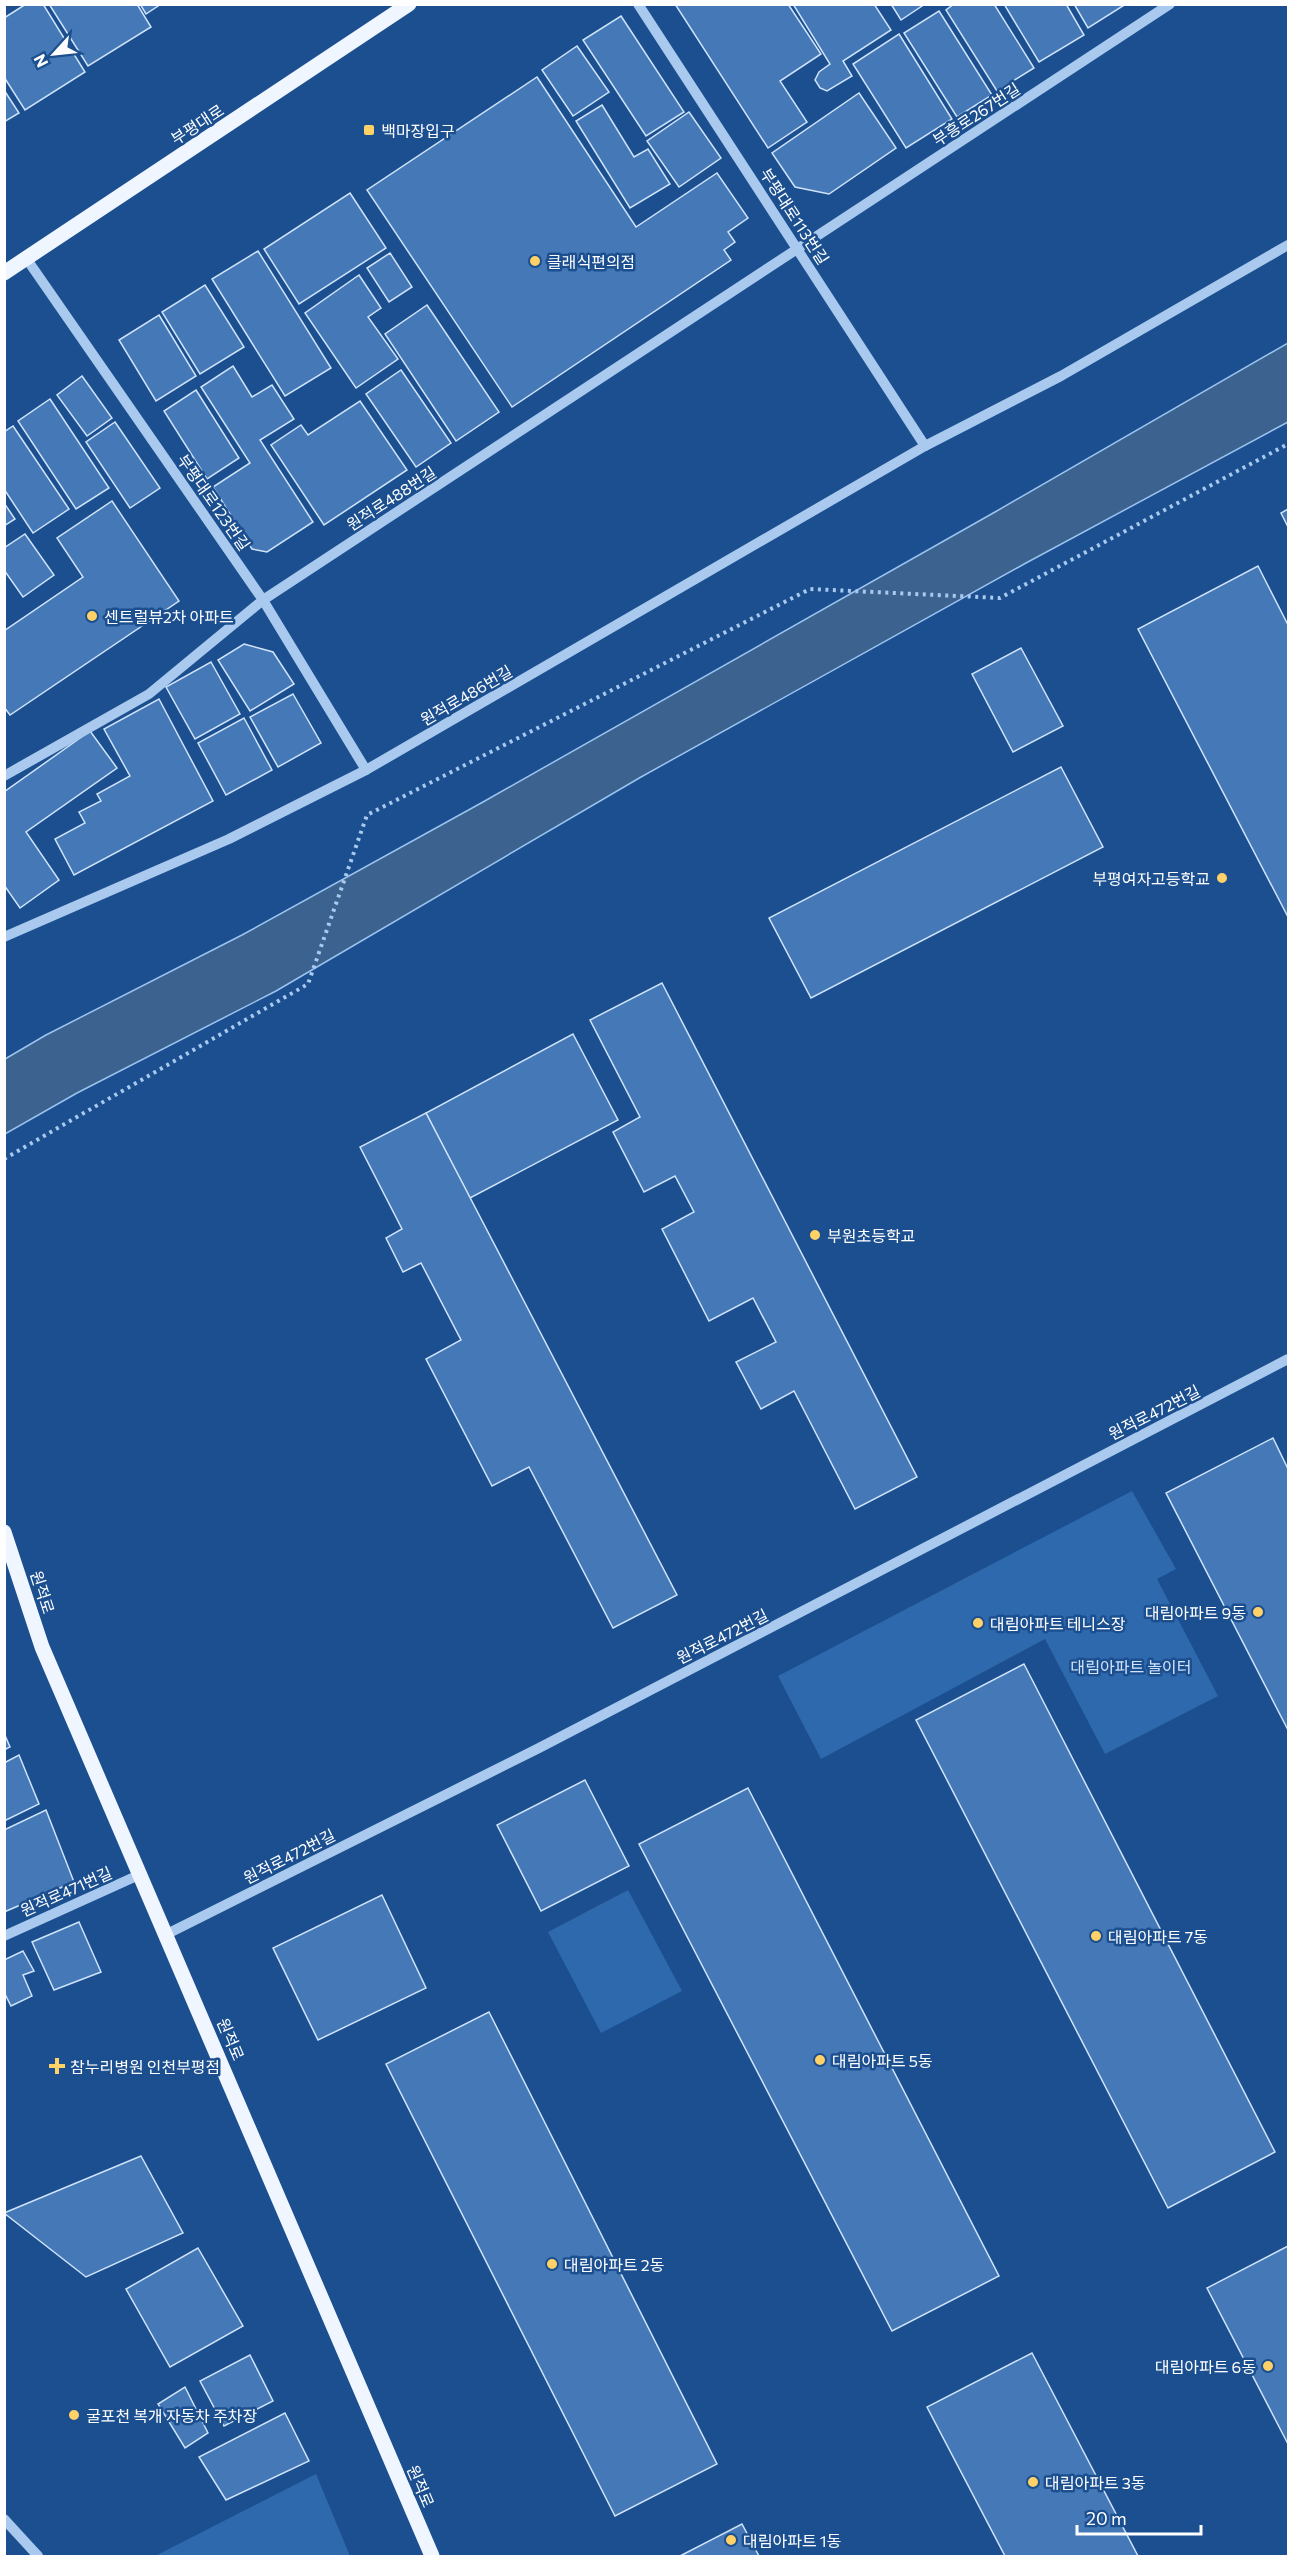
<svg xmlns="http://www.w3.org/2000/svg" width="1293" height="2561" viewBox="0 0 1293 2561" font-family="Commissioner,'Noto Sans KR',sans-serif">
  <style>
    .green { fill: #2e69ad }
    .water { fill: #3c6290; stroke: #9cc4f0; stroke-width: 1.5 }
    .building { fill: #4478b7; stroke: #cfe3fa; stroke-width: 1.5 }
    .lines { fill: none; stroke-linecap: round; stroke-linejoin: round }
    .path { stroke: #a9c9ee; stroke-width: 4; stroke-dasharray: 3 4.5; stroke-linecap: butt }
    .minor { stroke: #a9c9ee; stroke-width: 10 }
    .major { stroke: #f0f6ff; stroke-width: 15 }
    .poi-dot { fill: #ffd166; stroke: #1b4f8f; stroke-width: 2 }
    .labels { text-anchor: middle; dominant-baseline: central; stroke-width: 5; stroke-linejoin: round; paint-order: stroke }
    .street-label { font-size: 16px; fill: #fff; stroke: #1b4f8f }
    .poi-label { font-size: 16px; fill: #fff; stroke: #1b4f8f; text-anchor: start }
    .park-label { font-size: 16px; fill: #cfe3fa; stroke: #1b4f8f }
  </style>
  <rect width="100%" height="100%" fill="#1b4f8f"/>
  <!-- green -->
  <g class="green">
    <polygon points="1132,1491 1176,1569 1157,1579 1218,1696 1105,1754 1045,1639 821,1759 778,1676"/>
    <polygon points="628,1890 682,1991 601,2033 548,1932"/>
    <polygon points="316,2474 350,2556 155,2556"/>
  </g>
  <!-- water -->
  <polygon class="water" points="1288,343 1288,422 1026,563 641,777 276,991 77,1093 5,1134 5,1059 46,1035 242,935 483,802 995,512"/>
  <!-- building -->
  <g class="building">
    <polygon points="26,4 43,4 85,72 25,110 4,77 4,18"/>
    <polygon points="49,4 137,4 151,27 88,66"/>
    <polygon points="140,4 161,4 146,14"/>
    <polygon points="675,4 788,4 821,54 780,81 807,122 768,148"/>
    <polygon points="793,4 874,4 891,30 843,61 852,76 827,91 820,88 815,80 819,72 830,64"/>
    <polygon points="891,4 925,4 901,20"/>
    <polygon points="954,4 994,4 1034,68 997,91 946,10"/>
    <polygon points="1004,4 1066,4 1084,35 1039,62"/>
    <polygon points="1074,4 1126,4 1088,28"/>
    <polygon points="939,11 992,95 957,117 904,33"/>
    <polygon points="621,16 684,112 646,136 583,40"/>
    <polygon points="899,34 952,119 906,148 853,64"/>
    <polygon points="577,46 609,92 573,116 542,70"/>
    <polygon points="537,77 636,227 717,173 748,218 728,232 735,242 724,250 731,260 512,407 367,190"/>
    <polygon points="4,90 19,113 4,122"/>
    <polygon points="859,93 896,148 829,194 795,187 772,153"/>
    <polygon points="602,105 634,157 648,149 670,184 630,208 576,121"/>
    <polygon points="689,112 721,158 679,187 647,141"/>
    <polygon points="350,193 386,248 299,304 264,249"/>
    <polygon points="258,251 331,368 285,396 212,279"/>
    <polygon points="390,253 412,287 389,302 367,268"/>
    <polygon points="359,275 381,308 368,317 398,359 356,388 305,313"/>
    <polygon points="205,285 244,347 200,374 162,312"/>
    <polygon points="427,305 499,412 456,441 385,334"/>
    <polygon points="159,315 196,376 156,401 119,340"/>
    <polygon points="233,366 252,397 272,385 294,419 260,440 313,522 267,552 252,549 213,487 250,463 201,387"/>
    <polygon points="401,370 451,443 416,467 366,394"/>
    <polygon points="82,376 112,418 87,436 57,395"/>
    <polygon points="196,390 239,458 207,479 164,411"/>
    <polygon points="50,399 109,488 76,509 18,421"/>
    <polygon points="360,401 407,470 324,525 271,445 301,425 308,435"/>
    <polygon points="115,422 160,488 130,508 86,442"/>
    <polygon points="13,426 69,509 33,533 4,489 4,432"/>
    <polygon points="112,501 179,601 10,715 4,707 4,631 83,577 57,538"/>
    <polygon points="4,503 15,519 4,526"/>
    <polygon points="1288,509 1288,527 1281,513"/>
    <polygon points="25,534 54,575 23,597 4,570 4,548"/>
    <polygon points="1258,566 1288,625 1288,917 1138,629"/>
    <polygon points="244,644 273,652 294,684 250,711 218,660"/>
    <polygon points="1021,648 1063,726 1013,752 972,674"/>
    <polygon points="211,662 240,714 195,739 166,687"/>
    <polygon points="293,694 321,743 278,767 250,717"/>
    <polygon points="159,699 213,801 74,875 55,839 85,823 79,812 101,801 97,794 130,776 104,729"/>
    <polygon points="244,718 272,770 226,795 198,743"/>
    <polygon points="90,731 117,768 26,832 59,880 20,908 4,885 4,792"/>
    <polygon points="1061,767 1103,847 811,998 769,918"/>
    <polygon points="662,983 917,1477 855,1509 794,1391 761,1409 736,1362 776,1342 753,1298 709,1321 662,1229 694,1212 675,1176 644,1192 613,1132 640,1117 590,1020"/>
    <polygon points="573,1034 618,1120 470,1198 426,1113"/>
    <polygon points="426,1113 677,1595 613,1628 529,1467 492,1486 426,1359 461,1340 421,1263 403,1272 386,1238 402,1229 360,1147"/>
    <polygon points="1273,1438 1288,1469 1288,1730 1166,1493"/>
    <polygon points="1024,1664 1275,2152 1168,2208 916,1720"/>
    <polygon points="4,1733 10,1747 4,1750"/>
    <polygon points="19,1755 39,1804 4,1821 4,1763"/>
    <polygon points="585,1780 629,1866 541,1911 497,1825"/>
    <polygon points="748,1788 999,2276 892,2331 639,1844"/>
    <polygon points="46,1810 74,1882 4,1912 4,1830"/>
    <polygon points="382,1895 426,1988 318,2040 273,1948"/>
    <polygon points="79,1922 101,1972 54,1990 32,1942"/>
    <polygon points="23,1951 34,1971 23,1975 32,1996 11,2006 4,1992 4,1960"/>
    <polygon points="489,2012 717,2464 615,2516 386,2064"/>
    <polygon points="141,2156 183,2233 86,2277 4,2213"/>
    <polygon points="1288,2246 1288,2444 1207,2288"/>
    <polygon points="198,2248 243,2326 170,2367 126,2289"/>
    <polygon points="1032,2353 1138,2556 1005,2556 927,2407"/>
    <polygon points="250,2355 273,2401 224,2426 200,2381"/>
    <polygon points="185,2387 208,2433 185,2448 158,2404"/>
    <polygon points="285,2413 309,2461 226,2500 199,2457"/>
    <polygon points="742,2524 759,2556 680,2556"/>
  </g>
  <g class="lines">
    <!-- path -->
    <polyline class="path" points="4,1159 308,984 367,815 810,589 1000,598 1288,444"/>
    <!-- minor -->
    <g class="minor">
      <polyline points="638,4 925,446"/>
      <polyline points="26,258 263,600 366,770"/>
      <polyline points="4,776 149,694 263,600 1170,4"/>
      <polyline points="4,937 229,839 366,770 925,446 1061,376 1288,245"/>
      <polyline points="167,1934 539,1748 1288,1359"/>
      <polyline points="4,1936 141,1874"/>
      <polyline points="4,2519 38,2556"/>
    </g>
    <!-- major -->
    <g class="major">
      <polyline points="4,273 409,4"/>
      <polyline points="4,1532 42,1647 432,2556"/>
    </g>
  </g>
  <!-- markers -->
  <g class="poi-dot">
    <rect x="363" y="124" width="12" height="12" rx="3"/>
    <circle cx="535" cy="261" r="6"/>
    <circle cx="92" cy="616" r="6"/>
    <circle cx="1222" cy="878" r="6"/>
    <circle cx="815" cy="1235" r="6"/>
    <circle cx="1258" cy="1612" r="6"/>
    <circle cx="978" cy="1623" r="6"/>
    <circle cx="1096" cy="1936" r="6"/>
    <circle cx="820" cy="2060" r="6"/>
    <path d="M54 2057h6v6h6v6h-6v6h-6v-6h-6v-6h6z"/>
    <circle cx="552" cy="2264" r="6"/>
    <circle cx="1268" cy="2366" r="6"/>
    <circle cx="74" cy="2415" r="6"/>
    <circle cx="1033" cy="2482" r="6"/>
    <circle cx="731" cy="2540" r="6"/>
  </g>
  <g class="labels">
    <!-- street labels -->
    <g class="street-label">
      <text transform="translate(976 114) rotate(-33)">부흥로267번길</text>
      <text transform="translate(197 124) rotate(-33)">부평대로</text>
      <text transform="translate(795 216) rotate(57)">부평대로113번길</text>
      <text transform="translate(391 498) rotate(-33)">원적로488번길</text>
      <text transform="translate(214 502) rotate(55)">부평대로123번길</text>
      <text transform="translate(466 695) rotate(-30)">원적로486번길</text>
      <text transform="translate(1154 1412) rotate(-27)">원적로472번길</text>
      <text transform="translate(43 1592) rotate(72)">원적로</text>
      <text transform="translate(722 1636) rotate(-27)">원적로472번길</text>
      <text transform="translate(289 1856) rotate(-27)">원적로472번길</text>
      <text transform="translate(66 1891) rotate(-24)">원적로471번길</text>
      <text transform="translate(231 2039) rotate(67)">원적로</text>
      <text transform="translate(421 2486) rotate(67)">원적로</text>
    </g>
    <!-- poi labels -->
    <g class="poi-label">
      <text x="381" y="130">백마장입구</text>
      <text x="547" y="261">클래식편의점</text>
      <text x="104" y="616">센트럴뷰2차 아파트</text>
      <text x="1210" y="878" text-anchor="end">부평여자고등학교</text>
      <text x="827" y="1235">부원초등학교</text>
      <text x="1246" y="1612" text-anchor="end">대림아파트 9동</text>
      <text x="990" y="1623">대림아파트 테니스장</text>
      <text x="1108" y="1936">대림아파트 7동</text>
      <text x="832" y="2060">대림아파트 5동</text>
      <text x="70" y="2066">참누리병원 인천부평점</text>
      <text x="564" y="2264">대림아파트 2동</text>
      <text x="1256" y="2366" text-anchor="end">대림아파트 6동</text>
      <text x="86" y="2415">굴포천 복개 자동차 주차장</text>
      <text x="1045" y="2482">대림아파트 3동</text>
      <text x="743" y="2540">대림아파트 1동</text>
    </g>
    <!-- park labels -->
    <g class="park-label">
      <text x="1131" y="1666">대림아파트 놀이터</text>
    </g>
  </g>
  <!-- border -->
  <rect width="1293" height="2561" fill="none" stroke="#ffffff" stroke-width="12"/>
  <!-- north arrow -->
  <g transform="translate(54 54) rotate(243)" stroke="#1b4f8f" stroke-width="4.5" paint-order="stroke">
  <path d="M0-4.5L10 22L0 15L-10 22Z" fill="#ffffff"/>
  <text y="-9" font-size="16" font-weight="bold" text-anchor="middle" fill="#ffffff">N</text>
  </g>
  <!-- scale -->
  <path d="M1077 2525v9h124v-9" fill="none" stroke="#ffffff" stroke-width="3"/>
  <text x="1086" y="2525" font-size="18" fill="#ffffff" stroke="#1b4f8f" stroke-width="4.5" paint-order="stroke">20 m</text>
</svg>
